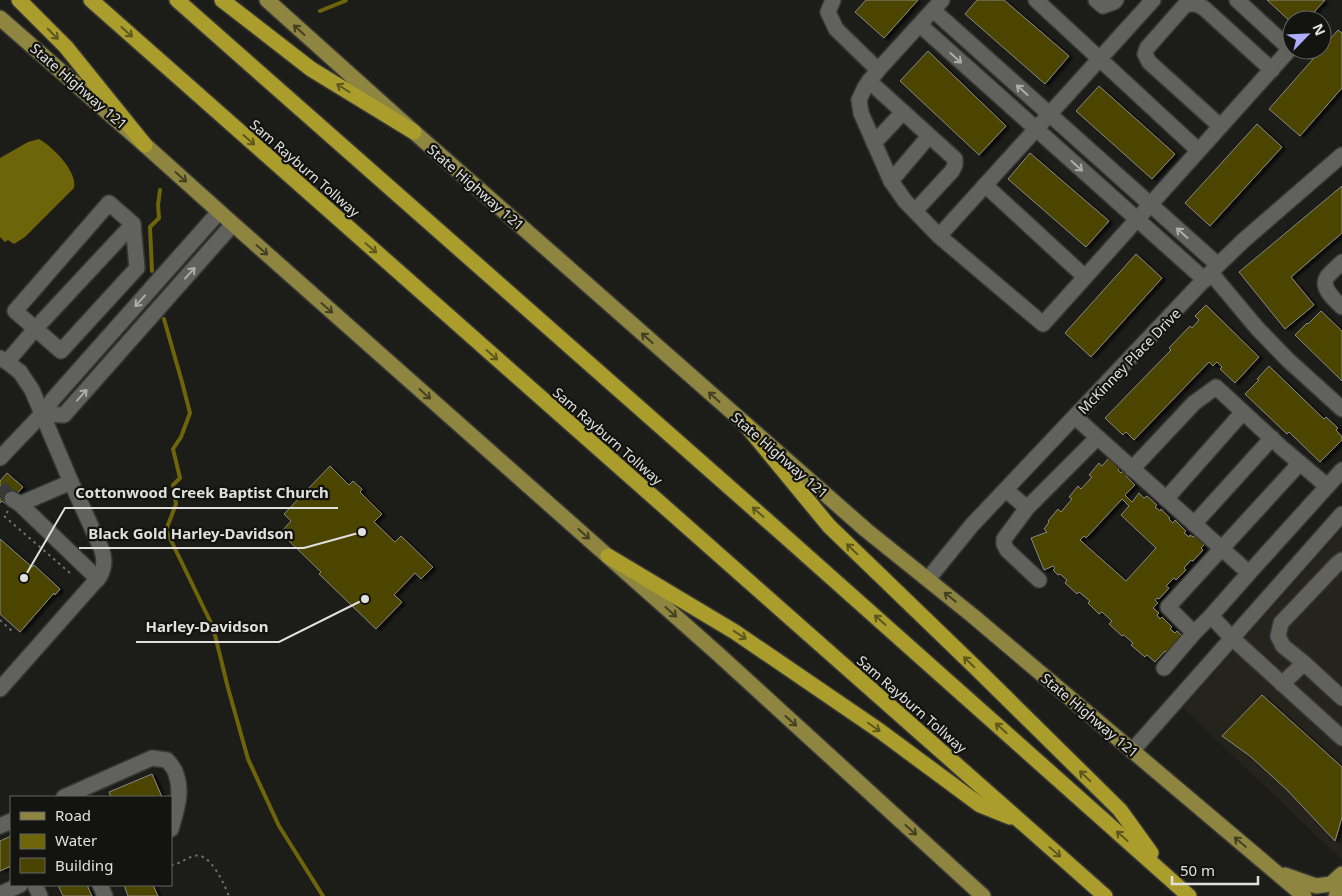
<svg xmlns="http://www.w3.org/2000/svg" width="1342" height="896" viewBox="0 0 1342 896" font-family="'Noto Sans',sans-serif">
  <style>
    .built { fill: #25241c }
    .water { fill: #6e650b }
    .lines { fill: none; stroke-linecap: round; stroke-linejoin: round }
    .stream { stroke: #6e650b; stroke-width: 4 }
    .building { fill: #4b4400; stroke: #888884; fill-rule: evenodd; filter: url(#shadow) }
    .minor-tunnel { stroke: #393937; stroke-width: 15; stroke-dasharray: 15 8; stroke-linecap: butt }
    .minor-casing { stroke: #373735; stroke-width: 18 }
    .major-casing { stroke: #373735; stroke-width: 18 }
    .highway-casing { stroke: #373735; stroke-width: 18 }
    .path { stroke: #71716e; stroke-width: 2; stroke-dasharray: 2.5 4; stroke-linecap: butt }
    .minor { stroke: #61615e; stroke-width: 15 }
    .major { stroke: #8d8540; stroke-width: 15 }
    .highway { stroke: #aa9d2c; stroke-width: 15 }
    .oneway { stroke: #444123 }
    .oneway2 { stroke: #5e581e }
    .oneway3 { stroke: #adadab }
    .labels { text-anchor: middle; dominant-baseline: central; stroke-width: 4.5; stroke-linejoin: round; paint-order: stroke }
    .street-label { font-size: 14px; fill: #e0e0de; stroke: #131310 }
    .leader { fill: none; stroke: #e0e0de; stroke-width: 2 }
    .callout-dot { fill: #e0e0de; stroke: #131310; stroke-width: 2 }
    .callout-label { font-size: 15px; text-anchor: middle; font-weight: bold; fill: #e0e0de; stroke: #131310; stroke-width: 4.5; stroke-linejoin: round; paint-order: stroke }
  </style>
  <defs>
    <filter id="shadow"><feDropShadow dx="4" dy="2" stdDeviation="1" flood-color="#0009"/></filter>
  </defs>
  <rect width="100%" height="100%" fill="#1c1c19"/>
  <!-- built -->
  <polygon class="built" points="1342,529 1342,860 1183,708"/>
  <!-- water -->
  <path class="water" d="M39 139C53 147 78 172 74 188L25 237 14 244 8 240 5 242 0 237V158L28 142Z"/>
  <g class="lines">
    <!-- stream -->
    <g class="stream">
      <polyline points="320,11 345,1 346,0"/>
      <polyline points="152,271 150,227 159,218 158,205 160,190"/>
      <polyline points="164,319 182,382 190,413 181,437 173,449 180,478 173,485 176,504 166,530 213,627 228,688 248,759 279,826 323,896"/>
    </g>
  </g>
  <!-- building -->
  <g class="building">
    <polygon points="866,0 918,0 884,38 855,12"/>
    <polygon points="977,0 1004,0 1069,56 1045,84 965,14"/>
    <polygon points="1267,0 1325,0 1307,20 1292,20 1292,23"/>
    <polygon points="1338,30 1342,33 1342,88 1300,136 1269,109 1321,50 1322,50 1322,48"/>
    <polygon points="928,51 1006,126 979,155 900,81"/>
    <polygon points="1099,86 1175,154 1152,179 1076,111"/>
    <polygon points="1257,124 1282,147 1210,226 1185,203"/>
    <polygon points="1030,153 1109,221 1086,247 1008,179"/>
    <polygon points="1342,186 1342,233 1291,277 1314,305 1285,329 1239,272"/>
    <polygon points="1136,254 1162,278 1091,357 1065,333"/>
    <polygon points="1206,305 1259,357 1235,383 1220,369 1222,367 1217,362 1213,366 1209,362 1134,440 1126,432 1123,435 1105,418 1171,350 1169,348 1190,326 1192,328 1199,320 1195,316"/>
    <polygon points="1321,311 1342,331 1342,381 1295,335 1307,323 1308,324"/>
    <polygon points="1269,366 1324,419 1326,417 1338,428 1336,430 1342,437 1342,440 1320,462 1289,432 1287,434 1245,394 1259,380 1257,379"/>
    <path d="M1109 458 1120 468 1118 470 1121 473 1123 470 1128 474 1126 476 1135 485 1125 495 1132 502 1139 493 1144 498 1147 496 1157 505 1155 507 1160 511 1161 509 1170 518 1169 519 1173 523 1175 520 1186 531 1184 533 1189 537 1190 535 1193 537 1195 535 1205 544 1201 548 1203 550 1193 561 1191 560 1184 568 1186 570 1176 580 1174 578 1166 586 1169 588 1159 599 1157 598 1155 600 1158 603 1153 608 1159 613 1157 615 1160 619 1162 617 1172 627 1170 629 1175 633 1177 631 1183 637 1170 656 1165 651 1155 662 1147 655 1145 657 1131 645 1133 643 1124 635 1122 636 1109 624 1112 621 1102 612 1099 614 1088 603 1090 601 1079 592 1077 594 1065 583 1067 580 1060 574 1058 575 1053 570 1055 568 1053 566 1044 570 1031 538 1047 532 1044 529 1049 522 1048 521 1058 509 1061 512 1072 499 1069 497 1078 486 1081 489 1092 477 1089 475 1099 463 1102 466ZM1122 499 1129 506 1121 515 1156 548 1126 581 1080 540 1084 536 1086 538Z"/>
    <polygon points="330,466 349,485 353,481 362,489 360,492 382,514 374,522 395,542 401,536 433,567 421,579 415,573 394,595 402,602 376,629 319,574 321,572 286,538 288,537 282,531 291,521 284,514"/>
    <polygon points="7,473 23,487 6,505 2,501 0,503 0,481"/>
    <polygon points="0,539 32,567 34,565 60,589 55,595 54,593 20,632 0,614"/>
    <polygon points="1262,695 1342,767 1342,817 1335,841 1287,790 1250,756 1222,736"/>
    <polygon points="152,774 162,797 111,797 109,792"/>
    <polygon points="11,836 11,866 0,871 0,841"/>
    <polygon points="58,885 87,885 92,896 63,896"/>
    <polygon points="124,885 153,885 158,896 128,896"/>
  </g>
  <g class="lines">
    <!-- minor-tunnel -->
    <polyline class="minor-tunnel" points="0,487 12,499"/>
    <defs>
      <g id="minor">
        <polyline points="833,0 828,12 836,29 878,70"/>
        <polyline points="942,0 878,70 865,87 859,100 861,113 891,181 905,201 939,236 1043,324 1290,49 1237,0"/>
        <polyline points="1036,0 1198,150"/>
        <polyline points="1096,0 1103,6 1114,2 1116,0"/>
        <polyline points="933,10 1218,265"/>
        <polyline points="920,25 1205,280"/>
        <polyline points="869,81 955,159 955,165 952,171 915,211"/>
        <path d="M1220 126 1149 62 1145 54 1147 48 1185 5C1194 3 1198 4 1205 9L1272 70"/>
        <polyline points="874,143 903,112"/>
        <polyline points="891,181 929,136"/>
        <polyline points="985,185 1085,277"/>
        <polygon points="109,203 133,224 137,268 61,351 15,311"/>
        <polyline points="939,236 1153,0"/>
        <path d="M1342 262C1337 267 1331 272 1327 277 1320 288 1335 300 1342 307"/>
        <polyline points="1211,273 1257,328 1288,360 1342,409"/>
        <path d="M0 358 7 362 20 372 32 390 71 482 101 548C105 559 105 566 100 576L0 689"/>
        <polyline points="7,362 35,329 133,224"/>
        <polyline points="42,414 64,415 233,224"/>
        <polyline points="1075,417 1249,573 1342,470"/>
        <polyline points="0,458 42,414 54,398 219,212"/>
        <polyline points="1132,469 1194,403 1216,387 1282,448 1327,486"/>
        <polyline points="1006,490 1027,508 1097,438"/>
        <polyline points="12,499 20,504 98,579"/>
        <polyline points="1166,499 1243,412"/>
        <polyline points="20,504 71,482"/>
        <polyline points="1027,508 1004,539 1004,544 1007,550 1039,580"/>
        <polyline points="1194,524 1272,438"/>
        <polyline points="1249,573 1211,616 1232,638 1342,738"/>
        <polyline points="928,579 972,525 1218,265 1244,240 1342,155"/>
        <polyline points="1211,616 1194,633 1168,607 1300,463"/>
        <polyline points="1304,663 1283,646 1278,636 1281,623 1338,563 1342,560"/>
        <polyline points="1164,668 1194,633"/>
        <polyline points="1282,684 1304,663 1342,698"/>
        <polyline points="1132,751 1342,514"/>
        <path d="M64 797 152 758 167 760C171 765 175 769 176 774 183 793 176 811 171 829"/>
        <polyline points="0,826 11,821"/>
        <polyline points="35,885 40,896"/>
        <polyline points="100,885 105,896"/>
        <polyline points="0,894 20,885"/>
      </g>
      <g id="major">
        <polyline points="267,0 414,132 866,530 973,616 1304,896"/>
        <polyline points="0,18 145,145 233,224 717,653 983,896"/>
        <polyline points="1285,875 1316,886 1331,884 1342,874"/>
        <polyline points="1336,896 1342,890"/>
      </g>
      <g id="highway">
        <polyline points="19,0 66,47 145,145"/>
        <polyline points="91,0 1105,896"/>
        <polyline points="177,0 779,531 1189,896"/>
        <polyline points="222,0 311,69 414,132"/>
        <polyline points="745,424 829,526 975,667 1120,810 1151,853"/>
        <polyline points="608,556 735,632 880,731 980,805 1010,817"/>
      </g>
    </defs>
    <!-- minor casing -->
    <use href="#minor" class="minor-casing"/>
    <!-- major casing -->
    <use href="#major" class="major-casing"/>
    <!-- highway casing -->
    <use href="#highway" class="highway-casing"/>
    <!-- path -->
    <g class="path">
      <polyline points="8,511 4,516 70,573 72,571"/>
      <polyline points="0,620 14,633"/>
      <path d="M171 865C180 864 186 858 194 856 210 851 224 884 229 896"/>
    </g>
    <!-- minor -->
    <use href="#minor" class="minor"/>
    <!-- major -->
    <use href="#major" class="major"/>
    <!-- highway -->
    <use href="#highway" class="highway"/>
  </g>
  <!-- one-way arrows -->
  <defs><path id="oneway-shaft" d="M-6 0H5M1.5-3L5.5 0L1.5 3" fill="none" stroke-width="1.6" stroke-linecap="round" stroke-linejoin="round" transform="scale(1.25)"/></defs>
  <g class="oneway">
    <use href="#oneway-shaft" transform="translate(299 30) rotate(-138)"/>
    <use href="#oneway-shaft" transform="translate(181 177) rotate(42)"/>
    <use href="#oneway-shaft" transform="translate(262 250) rotate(41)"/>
    <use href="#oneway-shaft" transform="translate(327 308) rotate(41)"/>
    <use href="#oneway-shaft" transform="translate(647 338) rotate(-138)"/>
    <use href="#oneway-shaft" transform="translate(425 394) rotate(42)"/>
    <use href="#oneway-shaft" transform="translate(714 397) rotate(-138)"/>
    <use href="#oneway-shaft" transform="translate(584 534) rotate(42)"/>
    <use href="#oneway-shaft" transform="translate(950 597) rotate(-141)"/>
    <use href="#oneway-shaft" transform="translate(671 612) rotate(42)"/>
    <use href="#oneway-shaft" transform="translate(791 721) rotate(42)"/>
    <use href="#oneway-shaft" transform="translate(911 830) rotate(42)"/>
    <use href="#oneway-shaft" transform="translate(1240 842) rotate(-140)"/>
  </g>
  <g class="oneway2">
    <use href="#oneway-shaft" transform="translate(127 32) rotate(42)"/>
    <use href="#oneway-shaft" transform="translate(53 34) rotate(45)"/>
    <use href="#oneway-shaft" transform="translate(343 88) rotate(-148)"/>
    <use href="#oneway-shaft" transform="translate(249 140) rotate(41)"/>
    <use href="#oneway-shaft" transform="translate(371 248) rotate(41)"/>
    <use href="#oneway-shaft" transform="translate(492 355) rotate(41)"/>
    <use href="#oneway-shaft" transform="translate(758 512) rotate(-139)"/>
    <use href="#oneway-shaft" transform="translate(852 549) rotate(-136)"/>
    <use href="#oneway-shaft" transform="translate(880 620) rotate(-138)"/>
    <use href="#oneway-shaft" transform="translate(740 635) rotate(33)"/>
    <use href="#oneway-shaft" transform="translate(969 662) rotate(-136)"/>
    <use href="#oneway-shaft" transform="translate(874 727) rotate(35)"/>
    <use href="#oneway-shaft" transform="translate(1001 728) rotate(-138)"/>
    <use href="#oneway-shaft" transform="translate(1085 776) rotate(-136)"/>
    <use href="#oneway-shaft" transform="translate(1122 836) rotate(-138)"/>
    <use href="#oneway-shaft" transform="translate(1055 852) rotate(41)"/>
  </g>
  <g class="oneway3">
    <use href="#oneway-shaft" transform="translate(956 58) rotate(42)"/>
    <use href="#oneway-shaft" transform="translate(1022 90) rotate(-138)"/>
    <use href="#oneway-shaft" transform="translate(1077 166) rotate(42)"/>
    <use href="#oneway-shaft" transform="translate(1182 233) rotate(-138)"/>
    <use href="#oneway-shaft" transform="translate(190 273) rotate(-48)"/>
    <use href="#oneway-shaft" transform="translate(140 301) rotate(132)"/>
    <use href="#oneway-shaft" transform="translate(82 395) rotate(-48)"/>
  </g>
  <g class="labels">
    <!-- street labels -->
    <g class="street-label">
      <text transform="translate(79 86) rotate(41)">State Highway 121</text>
      <text transform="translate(305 168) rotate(41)">Sam Rayburn Tollway</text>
      <text transform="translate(476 187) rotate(41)">State Highway 121</text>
      <text transform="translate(1129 361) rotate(-46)">McKinney Place Drive</text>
      <text transform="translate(608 436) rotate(41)">Sam Rayburn Tollway</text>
      <text transform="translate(780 455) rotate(41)">State Highway 121</text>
      <text transform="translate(912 704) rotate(41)">Sam Rayburn Tollway</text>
      <text transform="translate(1090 715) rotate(40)">State Highway 121</text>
    </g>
  </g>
  <!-- callouts -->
  <path class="leader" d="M24 578L65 508H338M362 532L304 548H79M365 599L279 642H136"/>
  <g class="callout-dot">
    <circle cx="24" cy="578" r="5"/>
    <circle cx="362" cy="532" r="5"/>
    <circle cx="365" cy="599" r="5"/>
  </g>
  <g class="callout-label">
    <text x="202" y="498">Cottonwood Creek Baptist Church</text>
    <text x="191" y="539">Black Gold Harley-Davidson</text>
    <text x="207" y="632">Harley-Davidson</text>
  </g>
  <!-- legend -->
  <rect x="10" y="796" width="162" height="90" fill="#131310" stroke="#656562"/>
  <rect x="20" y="812" width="25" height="8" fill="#8d8540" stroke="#656562"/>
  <text x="55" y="821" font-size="15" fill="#e0e0de">Road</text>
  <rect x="20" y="834" width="25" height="15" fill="#6e650b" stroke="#656562"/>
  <text x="55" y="846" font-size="15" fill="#e0e0de">Water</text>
  <rect x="20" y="858" width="25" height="15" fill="#4b4400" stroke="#656562"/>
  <text x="55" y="871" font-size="15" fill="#e0e0de">Building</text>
  <!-- north arrow -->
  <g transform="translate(1307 35) rotate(66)"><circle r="24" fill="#131310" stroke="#656562"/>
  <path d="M0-4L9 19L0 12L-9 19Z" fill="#adaffb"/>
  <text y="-8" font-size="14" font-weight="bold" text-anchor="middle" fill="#e0e0de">N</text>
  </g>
  <!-- scale -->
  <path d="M1172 876v8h86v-8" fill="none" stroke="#e0e0de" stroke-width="2.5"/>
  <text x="1180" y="876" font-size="15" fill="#e0e0de" stroke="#131310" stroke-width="4" paint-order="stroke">50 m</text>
</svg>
